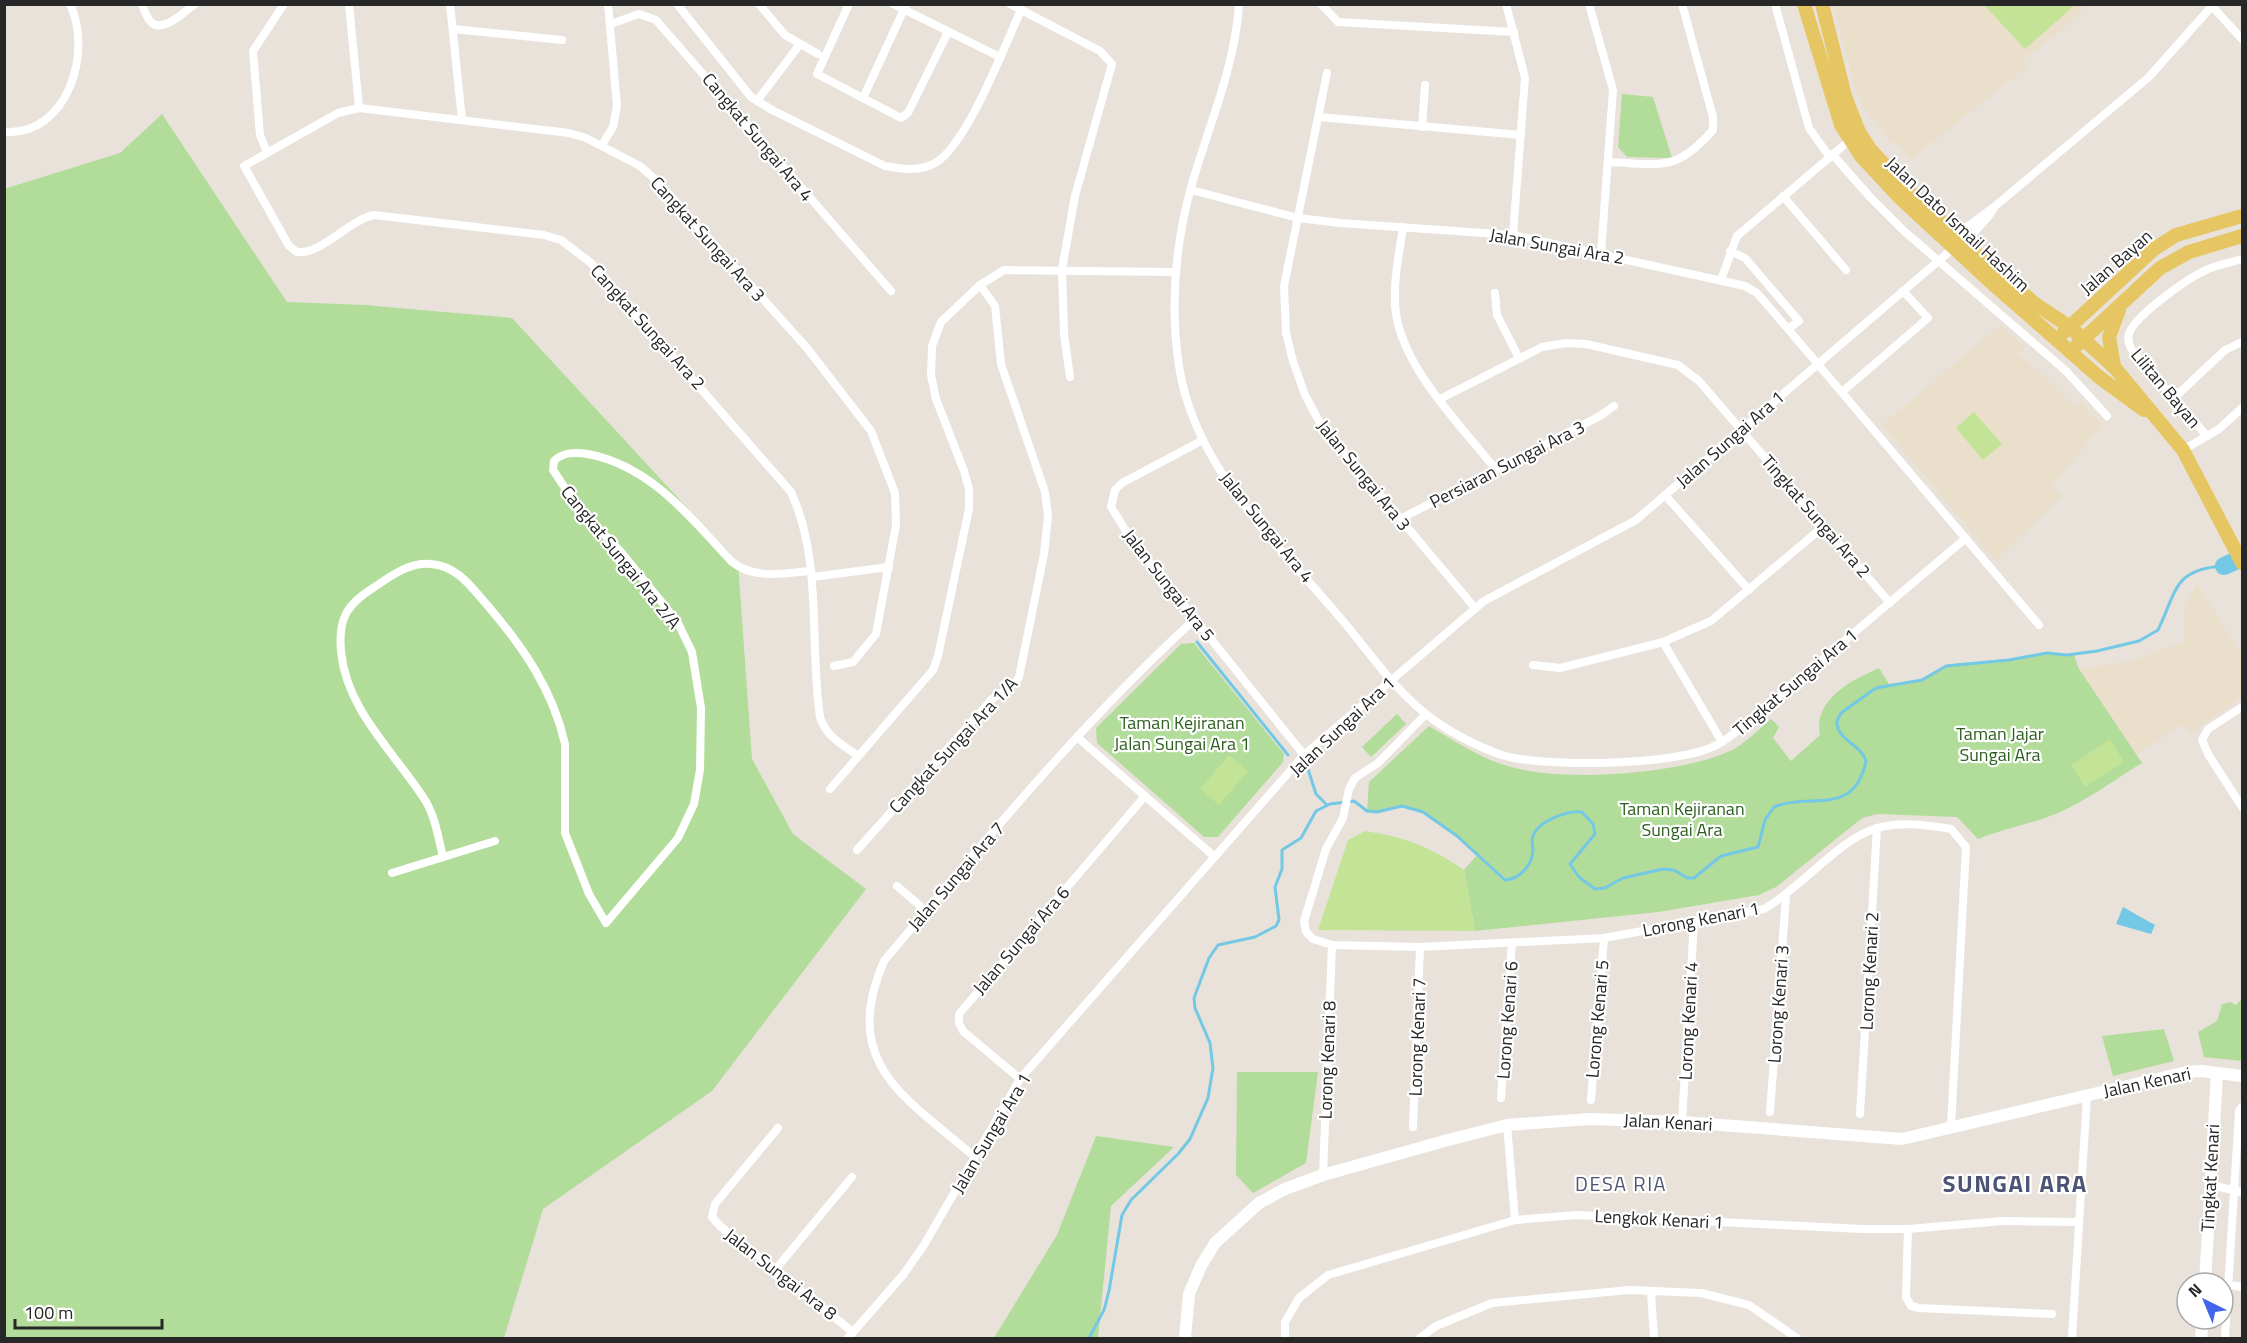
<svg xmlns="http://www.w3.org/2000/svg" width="2247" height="1343" viewBox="0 0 2247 1343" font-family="'Titillium Web',sans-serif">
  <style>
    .education { fill: #eadfca }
    .green { fill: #b1dc99 }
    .pitch { fill: #c3e396 }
    .water { fill: #73c8e5 }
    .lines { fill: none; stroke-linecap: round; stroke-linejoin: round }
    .stream { stroke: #73c8e5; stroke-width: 3 }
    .river { stroke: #73c8e5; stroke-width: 18 }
    .street { stroke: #fff; stroke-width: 8 }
    .secondary { stroke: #fff; stroke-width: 12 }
    .primary { stroke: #e6c662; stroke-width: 14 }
    .labels { text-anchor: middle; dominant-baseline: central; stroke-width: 4.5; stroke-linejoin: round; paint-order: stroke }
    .street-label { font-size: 18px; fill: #272727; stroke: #fff }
    .park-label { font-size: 18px; fill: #2c5e1e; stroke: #fff }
    .neighbourhood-label { font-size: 20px; letter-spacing: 1.5px; fill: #4c5374; stroke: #fff }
    .district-label { font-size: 24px; font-weight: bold; letter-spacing: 1.5px; fill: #4c5374; stroke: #fff }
  </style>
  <rect width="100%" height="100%" fill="#e9e2da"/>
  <!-- education -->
  <g class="education">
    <polygon points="1833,5 2088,5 2057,34 2023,60 2028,66 1910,160 1895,142 1892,144 1864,108 1856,92"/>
    <polygon points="2000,325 2025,347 2018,354 2052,383 2073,406 2080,401 2102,425 2052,486 2062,496 1996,561 1882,425"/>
    <polygon points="2197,584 2242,655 2242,697 2190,734 2183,724 2136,755 2079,669 2131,661 2184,642 2185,605"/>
  </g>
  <!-- green -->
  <g class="green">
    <polygon points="1622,94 1653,97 1672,158 1627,157 1618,147"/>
    <polygon points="162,114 287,302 364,305 512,318 738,563 752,759 793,834 866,889 712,1091 543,1209 504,1338 5,1338 4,189 120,153"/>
    <polygon points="1194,643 1284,754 1283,762 1218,837 1204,837 1097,743 1096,728 1181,644"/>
    <path d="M2047 653 2074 655 2079 669 2142 763C2111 782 2080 806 2045 818 2022 826 2000 830 1978 839L1957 817 1878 814 1862 818 1776 887 1759 895 1658 912 1475 931 1464 870 1477 855C1459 837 1431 810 1404 806 1394 805 1382 813 1367 811L1369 782 1429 726C1457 742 1484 761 1515 768 1568 782 1683 774 1732 750 1746 743 1759 729 1771 719L1779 727 1773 738 1791 761 1820 735C1813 699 1852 680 1879 668L1889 684 1922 680 1941 668 1958 663 2009 660Z"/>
    <polygon points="1397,714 1406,724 1371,757 1362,747"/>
    <polygon points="2242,999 2242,1061 2204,1057 2198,1032 2217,1021 2222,1004 2230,1002 2236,1005"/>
    <polygon points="2164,1029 2174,1061 2113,1076 2102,1036"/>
    <polygon points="1237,1072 1318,1072 1306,1163 1253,1193 1236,1175"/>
    <polygon points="1096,1136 1174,1147 1111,1206 1098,1338 994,1338 1057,1235"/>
  </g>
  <!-- pitch -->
  <g class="pitch">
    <polygon points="1984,5 2075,5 2025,49"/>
    <polygon points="1974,412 2002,444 1983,460 1956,428"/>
    <polygon points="2110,739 2124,762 2085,787 2071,765"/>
    <polygon points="1229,755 1248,771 1219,805 1200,789"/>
    <path d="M1365 831C1406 837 1430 847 1464 870L1475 931 1318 930 1348 840Z"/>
  </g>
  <!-- water -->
  <polygon class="water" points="2123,907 2155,925 2151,934 2116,924"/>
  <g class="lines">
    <!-- stream -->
    <g class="stream">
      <polyline points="1197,642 1288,755"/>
      <polyline points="1308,769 1316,794 1327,805"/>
      <path d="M1089 1338 1104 1310 1109 1291 1122 1215 1131 1200 1178 1154 1190 1139 1208 1098 1213 1068 1210 1043 1195 1008 1194 998 1209 958 1218 945 1255 937 1276 926 1279 920 1275 887 1282 869V850L1301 838 1316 811 1330 804 1354 801 1367 811 1377 812 1402 806 1423 812 1457 836 1505 880C1520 879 1532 865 1533 851 1533 846 1531 841 1533 836 1538 821 1568 810 1582 812L1593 824 1595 834 1570 864 1579 877 1595 889 1605 888 1623 878 1663 869 1674 870 1687 878H1694L1721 856 1758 847 1765 820 1774 807C1811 792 1854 818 1866 761 1861 744 1836 740 1837 721L1841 713 1876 688 1922 680 1946 666 2009 660 2047 653 2067 655 2097 651 2139 641 2158 630C2177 591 2173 569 2224 566"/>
    </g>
    <!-- river -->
    <polyline class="river" points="2224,566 2242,558"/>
    <!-- street -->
    <g class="street">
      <path d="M142 4C144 10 147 18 151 22 162 34 185 11 195 4"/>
      <polyline points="349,4 359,108"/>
      <polyline points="450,4 462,120"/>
      <path d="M677 4 751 97 772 110 885 166C901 169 920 172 935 163 967 145 1005 45 1021 10"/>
      <polyline points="759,4 785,35 818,54"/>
      <polyline points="849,4 817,74 901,118 908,113 948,32"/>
      <polyline points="893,4 1000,57"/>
      <polyline points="1010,4 1100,51 1112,64 1075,196 1062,269 1064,334 1070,377"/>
      <path d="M1239 4C1235 69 1207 129 1190 191 1175 248 1170 307 1179 366 1194 468 1280 546 1343 621 1369 652 1394 689 1426 714 1446 730 1473 744 1496 753 1536 769 1670 765 1710 748 1721 744 1730 736 1739 730L1966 538"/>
      <polyline points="1321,4 1338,22 1514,32"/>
      <polyline points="1506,4 1525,78 1513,235"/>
      <polyline points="1589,4 1613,90 1601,253"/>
      <polyline points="1775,4 1809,128 1829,156"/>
      <polyline points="2210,4 2242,39"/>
      <polyline points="611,24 639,14 656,20 891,291"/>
      <polyline points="453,29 562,40"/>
      <polyline points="1327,73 1284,286 1286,333 1293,361 1305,395 1320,423 1475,608"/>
      <polyline points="863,98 906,5"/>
      <polyline points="757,101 800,44"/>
      <polyline points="1319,117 1521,135"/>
      <polyline points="1422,127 1425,85"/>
      <path d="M4 132C68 136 93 52 70 4"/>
      <polyline points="602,145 613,127 617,106 608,4"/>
      <polyline points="267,152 260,135 253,51 284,4"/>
      <polyline points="1832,154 1870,197 1904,231 2066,371 2107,416"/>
      <path d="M1608 162C1661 164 1675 173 1713 130V117L1682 4"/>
      <polyline points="1191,190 1298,218 1340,223 1513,235 1745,286 1757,293 1788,329 2039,625"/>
      <polyline points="1783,196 1846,270"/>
      <path d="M1403 227C1399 255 1392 286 1396 314 1405 371 1461 425 1496 470"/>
      <polyline points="1950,228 1967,227 1994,207 2149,77 2212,6"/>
      <path d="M1971 248C1967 230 1988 224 1994 207"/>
      <polyline points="1730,251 1745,258 1799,321 1788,329"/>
      <polyline points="1721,280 1737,236 1850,140"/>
      <polyline points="1495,293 1497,315 1519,358"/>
      <polyline points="1842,392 1928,318 1903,291"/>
      <polyline points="2174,398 2225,350 2242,342"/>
      <polyline points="1440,399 1542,347 1566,343 1586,344 1678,365 1699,381 1890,603"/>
      <path d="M2207 436 2133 352C2130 346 2127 341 2129 334 2133 317 2186 280 2202 272 2214 265 2230 263 2242 259"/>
      <polyline points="1203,440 1122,483 1115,490 1111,507 1131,539 1304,755"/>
      <polyline points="2183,450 2219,429 2242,408"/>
      <polyline points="1665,495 1749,590"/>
      <polyline points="1400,519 1600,416 1614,406"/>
      <polyline points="812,577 889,567"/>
      <polyline points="1663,642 1722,742"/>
      <polyline points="1533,665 1560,668 1604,657 1663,642 1711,621 1824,526"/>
      <path d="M834 666 853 662 876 634 896 525 895 493 871 431 807 348 657 181 640 166 586 138 569 133 359 108 338 113 244 166 289 246 297 252C321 255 349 220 374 215L544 235 561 240 591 263 791 492C823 562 809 642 820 717 826 736 841 744 857 755"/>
      <polyline points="2242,707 2208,729 2202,740 2208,754 2242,807"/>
      <path d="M1426 714 1378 763 1355 778 1349 789 1343 818 1326 849 1304 921 1306 932 1313 939 1332 945 1420 947 1604 938 1764 909C1801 888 1839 839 1877 828 1901 821 1926 825 1951 829L1966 847 1951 1126"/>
      <polyline points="1077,737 1215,857"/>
      <polyline points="830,789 933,670 938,656 969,509 969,489 964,471 936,399 931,375 932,346 941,322 980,285 1004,270 1174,272"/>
      <polyline points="857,850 992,699 1015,683 1019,677 1044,554 1048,516 1045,492 1001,364 995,306 980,285"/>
      <path d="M443 857C438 837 435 814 423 797 393 751 346 709 341 651 338 619 347 604 373 588 391 576 409 562 431 564 458 566 472 588 488 606 523 647 553 690 565 744V833L589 894 606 923 678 838 694 804 700 770 701 708 692 652 677 621 621 552 577 506 553 470 554 461C563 452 575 452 588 454 651 466 691 518 732 562 756 580 782 573 811 571"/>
      <polyline points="392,873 495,841"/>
      <polyline points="897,886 926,911"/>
      <polyline points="1020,1079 963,1031 959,1023 959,1014 1145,796"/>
      <polyline points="1501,1098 1512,943"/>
      <polyline points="1591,1100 1604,938"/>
      <polyline points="1770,1112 1786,896"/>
      <polyline points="1860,1114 1877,828"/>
      <polyline points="1682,1122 1694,921"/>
      <polyline points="1507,1125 1515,1220"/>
      <polyline points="1413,1127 1420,947"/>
      <polyline points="778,1128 715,1204 712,1217 720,1226 853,1332"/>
      <path d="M974 1156C904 1097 840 1063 884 961 983 843 1081 723 1195 619"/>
      <polyline points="1323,1175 1332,945"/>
      <polyline points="2210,1185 2242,1192"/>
      <polyline points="1908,1229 1906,1297 1911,1306 1919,1308 2052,1314"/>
      <polyline points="775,1270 852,1177"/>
      <polyline points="2205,1281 2242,1287"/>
      <polyline points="1651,1291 1654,1338"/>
      <polyline points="848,1338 903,1275 924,1245 1020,1079 1304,755 1484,601 1636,520 1957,245"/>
      <polyline points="1285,1338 1285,1322 1299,1298 1328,1275 1515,1220 1577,1215 1862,1229 1908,1229 2003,1221 2079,1222"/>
      <polyline points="1420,1338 1436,1326 1492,1303 1629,1290 1701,1293 1749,1305 1797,1338"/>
      <polyline points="2072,1338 2087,1095"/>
      <polyline points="2225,1338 2239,1111 2242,1107"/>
    </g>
    <!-- secondary -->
    <g class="secondary">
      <polyline points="2205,1283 2217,1073"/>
      <polyline points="1185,1338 1189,1294 1201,1266 1215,1243 1259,1203 1285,1189 1323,1175 1448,1140 1507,1125 1590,1119 1682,1122 1902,1139 2187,1072 2201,1071 2242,1076"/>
      <polyline points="2201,1338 2203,1319"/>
    </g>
    <!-- primary -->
    <g class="primary">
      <polyline points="1804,4 1841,125 1861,156 1898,196 1994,285 2099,377 2144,410"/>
      <polyline points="1822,4 1845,96 1859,132 1870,149 1901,183 1971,249 2034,303 2070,327 2115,368 2183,450 2242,563"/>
      <polyline points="2064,332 2154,249 2176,235 2242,216"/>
      <polyline points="2077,345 2160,268 2189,252 2242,236"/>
      <polyline points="2114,366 2109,337 2119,310"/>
    </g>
  </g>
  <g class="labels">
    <!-- street labels -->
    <g class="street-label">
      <text transform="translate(758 137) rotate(50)">Cangkat Sungai Ara 4</text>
      <text transform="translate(1958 224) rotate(43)">Jalan Dato Ismail Hashim</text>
      <text transform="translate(708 239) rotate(48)">Cangkat Sungai Ara 3</text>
      <text transform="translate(1557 246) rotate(10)">Jalan Sungai Ara 2</text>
      <text transform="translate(2116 262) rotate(-41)">Jalan Bayan</text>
      <text transform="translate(648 327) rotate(48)">Cangkat Sungai Ara 2</text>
      <text transform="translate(2166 388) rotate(50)">Lilitan Bayan</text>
      <text transform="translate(1730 439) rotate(-41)">Jalan Sungai Ara 1</text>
      <text transform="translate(1507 464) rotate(-27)">Persiaran Sungai Ara 3</text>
      <text transform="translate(1364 475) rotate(51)">Jalan Sungai Ara 3</text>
      <text transform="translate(1816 516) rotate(49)">Tingkat Sungai Ara 2</text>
      <text transform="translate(1267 527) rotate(51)">Jalan Sungai Ara 4</text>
      <text transform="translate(621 557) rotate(51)">Cangkat Sungai Ara 2/A</text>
      <text transform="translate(1169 585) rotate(52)">Jalan Sungai Ara 5</text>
      <text transform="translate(1795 682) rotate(-40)">Tingkat Sungai Ara 1</text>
      <text transform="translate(1342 726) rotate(-43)">Jalan Sungai Ara 1</text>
      <text transform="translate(953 745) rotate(-47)">Cangkat Sungai Ara 1/A</text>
      <text transform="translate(956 876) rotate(-49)">Jalan Sungai Ara 7</text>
      <text transform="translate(1701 919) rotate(-11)">Lorong Kenari 1</text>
      <text transform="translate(1021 940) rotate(-49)">Jalan Sungai Ara 6</text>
      <text transform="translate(1869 971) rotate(-87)">Lorong Kenari 2</text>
      <text transform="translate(1778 1004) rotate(-86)">Lorong Kenari 3</text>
      <text transform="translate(1597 1019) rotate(-85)">Lorong Kenari 5</text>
      <text transform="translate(1507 1020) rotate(-86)">Lorong Kenari 6</text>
      <text transform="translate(1688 1021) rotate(-87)">Lorong Kenari 4</text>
      <text transform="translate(1417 1037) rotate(-88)">Lorong Kenari 7</text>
      <text transform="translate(1327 1060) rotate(-88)">Lorong Kenari 8</text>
      <text transform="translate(2147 1082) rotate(-12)">Jalan Kenari</text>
      <text transform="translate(1668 1122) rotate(3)">Jalan Kenari</text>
      <text transform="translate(991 1133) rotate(-59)">Jalan Sungai Ara 1</text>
      <text transform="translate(2210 1178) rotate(-87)">Tingkat Kenari</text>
      <text transform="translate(1659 1219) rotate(3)">Lengkok Kenari 1</text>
      <text transform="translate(781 1274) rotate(38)">Jalan Sungai Ara 8</text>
    </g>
    <!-- park labels -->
    <g class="park-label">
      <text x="1182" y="722">Taman Kejiranan<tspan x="1182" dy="21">Jalan Sungai Ara 1</tspan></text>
      <text x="2000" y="733">Taman Jajar<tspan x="2000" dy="21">Sungai Ara</tspan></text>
      <text x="1682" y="808">Taman Kejiranan<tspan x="1682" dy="21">Sungai Ara</tspan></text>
    </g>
    <!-- neighbourhood labels -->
    <g class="neighbourhood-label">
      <text x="1621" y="1183">DESA RIA</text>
    </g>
    <!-- district labels -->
    <g class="district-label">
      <text x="2015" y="1183">SUNGAI ARA</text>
    </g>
  </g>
  <!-- border -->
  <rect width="2247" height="1343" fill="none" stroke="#272727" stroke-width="12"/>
  <!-- north arrow -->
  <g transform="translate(2205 1301) rotate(317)"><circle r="28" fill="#ffffff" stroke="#a9a9a9" stroke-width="1.5"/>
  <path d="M0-4.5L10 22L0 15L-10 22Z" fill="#4365ec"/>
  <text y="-9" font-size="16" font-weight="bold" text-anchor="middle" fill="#272727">N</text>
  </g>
  <!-- scale -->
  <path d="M15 1319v9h147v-9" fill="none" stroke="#272727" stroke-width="3"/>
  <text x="24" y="1319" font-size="18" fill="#272727" stroke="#ffffff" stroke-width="4.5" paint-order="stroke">100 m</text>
</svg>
